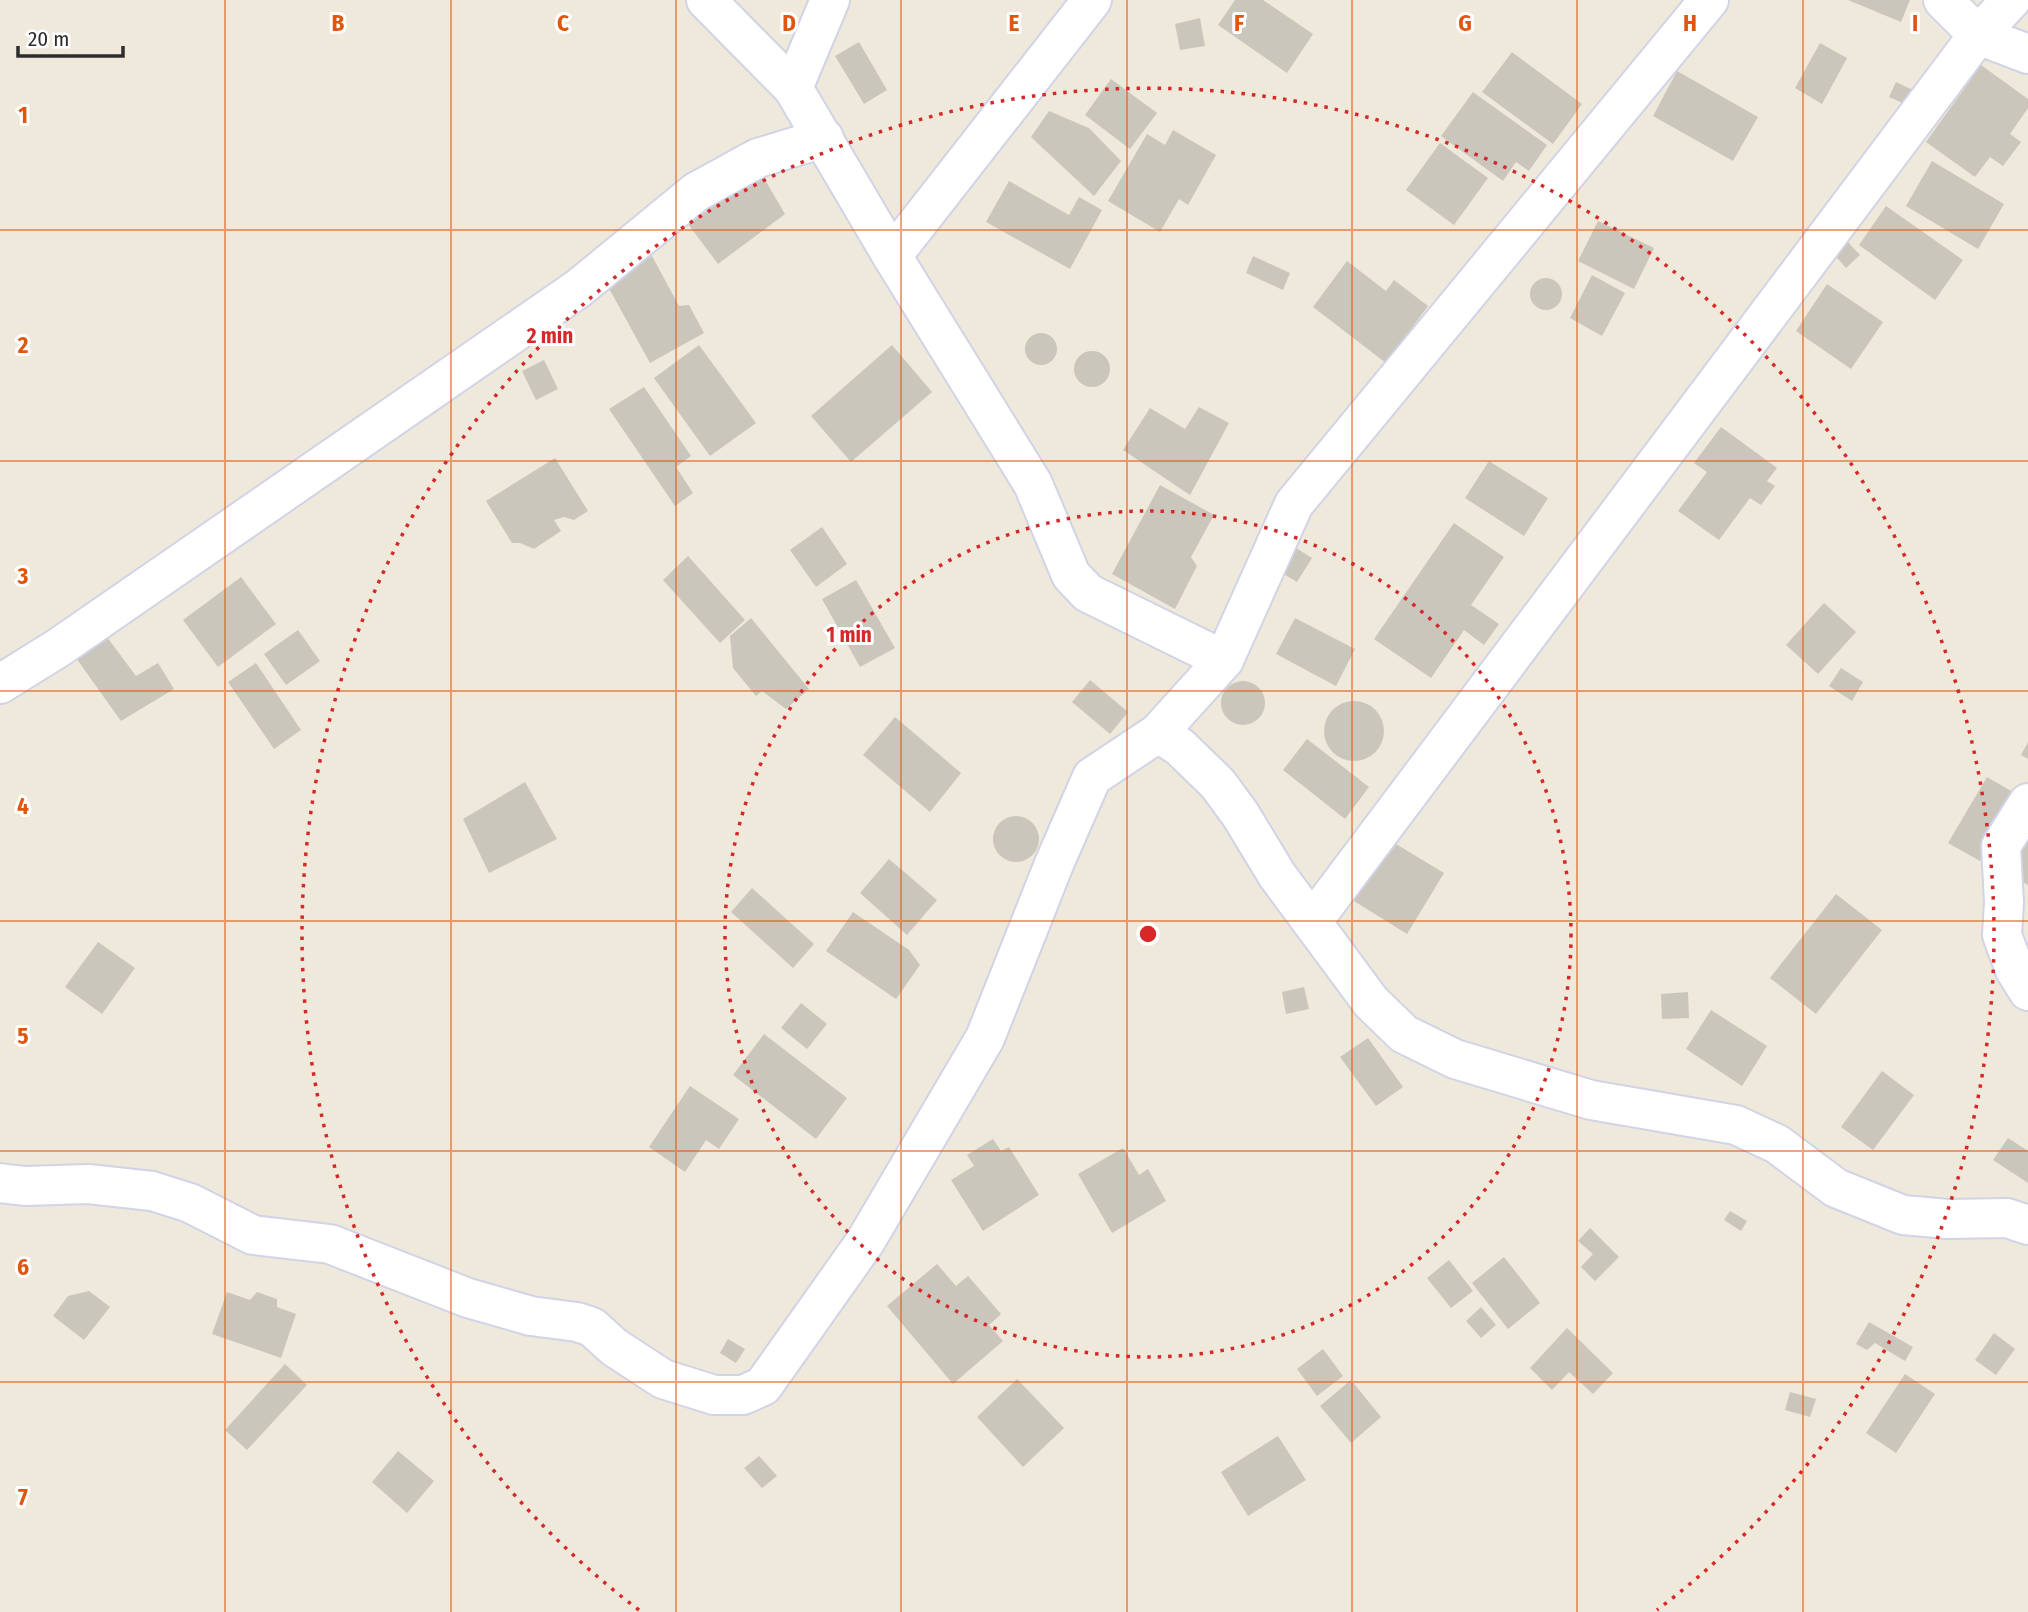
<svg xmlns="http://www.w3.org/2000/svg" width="2028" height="1612" viewBox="0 0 2028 1612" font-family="'Fira Sans Condensed',sans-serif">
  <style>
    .building { fill: #cac6bc }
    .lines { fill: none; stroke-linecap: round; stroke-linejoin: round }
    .street-casing { stroke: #d1d3e6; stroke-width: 42 }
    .street { stroke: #fff; stroke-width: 38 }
    .grid { fill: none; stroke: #df570e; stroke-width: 2; stroke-opacity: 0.55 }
    .ring { fill: none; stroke: #d62828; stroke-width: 3.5; stroke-dasharray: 3.5 7 }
    .grid-label { font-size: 23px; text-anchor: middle; font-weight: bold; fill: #df570e; stroke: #fff; stroke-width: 6; stroke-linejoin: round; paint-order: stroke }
    .centre { fill: #d62828; stroke: #fff; stroke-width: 3.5 }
    .ring-label { font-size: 21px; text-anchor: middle; font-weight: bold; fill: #d62828; stroke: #fff; stroke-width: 6; stroke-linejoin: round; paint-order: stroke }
  </style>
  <rect width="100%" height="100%" fill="#efe9dc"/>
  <!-- building -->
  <g class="building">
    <polygon points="1235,0 1263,0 1313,34 1287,73 1218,25"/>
    <polygon points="1848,0 1910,0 1901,22"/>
    <polygon points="1200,18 1205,46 1180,50 1175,24"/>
    <polygon points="859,42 887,90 864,104 835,56"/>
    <polygon points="1820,43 1847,58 1822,104 1795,88"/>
    <polygon points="1512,52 1582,104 1553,144 1482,92"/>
    <polygon points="1981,65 2028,99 2028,108 2010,134 2021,142 2003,166 1990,157 1975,177 1926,142"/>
    <polygon points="1677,71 1758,117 1733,161 1653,116"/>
    <polygon points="1111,79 1157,113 1130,149 1085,115"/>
    <polygon points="1896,82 1913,90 1907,105 1889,97"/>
    <polygon points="1473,92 1547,145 1529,171 1516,162 1503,181 1441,136"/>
    <polygon points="1049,111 1089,128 1121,161 1094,196 1031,137"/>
    <polygon points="1173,130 1216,155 1188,205 1179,199 1160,232 1108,201 1147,134 1165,145"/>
    <polygon points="1440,143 1488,178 1454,225 1406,190"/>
    <polygon points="1932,161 2004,204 1978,249 1906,206"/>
    <polygon points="761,173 785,214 718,264 688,224"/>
    <polygon points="1009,181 1069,215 1079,197 1102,210 1070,269 986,222"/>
    <polygon points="1886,206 1963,260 1935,300 1859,245"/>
    <polygon points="1598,221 1654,248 1634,289 1578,261"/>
    <polygon points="1846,240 1860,255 1846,268 1832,252"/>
    <polygon points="652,256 679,306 689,305 704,333 650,363 605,281"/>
    <polygon points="1253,256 1290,273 1283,290 1246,273"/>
    <polygon points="1347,261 1386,291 1394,280 1428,306 1386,363 1313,307"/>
    <polygon points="1592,275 1625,293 1602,336 1570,318"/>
    <circle cx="1546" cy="294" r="16"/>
    <polygon points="1827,284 1883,322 1851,369 1796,331"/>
    <circle cx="1041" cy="349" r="16"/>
    <polygon points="699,345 756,423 710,456 654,378"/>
    <polygon points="892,345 932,392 851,462 811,416"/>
    <circle cx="1092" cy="369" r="18"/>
    <polygon points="544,360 558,389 536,400 522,371"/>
    <polygon points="644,387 691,456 676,467 693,493 675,506 609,409"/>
    <polygon points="1199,407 1229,423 1190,495 1123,450 1150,408 1185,429"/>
    <polygon points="1721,427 1777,468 1767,481 1775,486 1761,505 1750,498 1719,540 1678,511 1707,472 1694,463"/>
    <polygon points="555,458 588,511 574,520 564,517 554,520 561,531 534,549 520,543 512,543 486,501"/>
    <polygon points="1489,461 1548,498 1524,536 1465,498"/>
    <polygon points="1160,485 1214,515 1191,557 1197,566 1175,609 1112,574"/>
    <polygon points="1454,523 1504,557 1471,605 1499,624 1484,645 1464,630 1431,678 1374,639"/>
    <polygon points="822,527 847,564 816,587 790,550"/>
    <polygon points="1293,546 1312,558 1297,582 1277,570"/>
    <polygon points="688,556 745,620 720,643 663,580"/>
    <polygon points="241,577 276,624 218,667 183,620"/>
    <polygon points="856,580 895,648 860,667 822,599"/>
    <polygon points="1824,603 1856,632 1818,674 1786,645"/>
    <polygon points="751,618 809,689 786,709 762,691 756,696 733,668 730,636"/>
    <polygon points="1295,618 1355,649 1336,686 1276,654"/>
    <polygon points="101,629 136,676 158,663 174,689 121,721 71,651"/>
    <polygon points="298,630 320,661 286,685 264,654"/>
    <polygon points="256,663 301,730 274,749 228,682"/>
    <polygon points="1841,668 1863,682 1852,701 1829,686"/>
    <polygon points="1090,680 1128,712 1110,734 1072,702"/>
    <circle cx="1243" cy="703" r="22"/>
    <circle cx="1354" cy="731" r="30"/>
    <polygon points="895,717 961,773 930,812 863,755"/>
    <polygon points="1307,739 1369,787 1345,819 1283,770"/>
    <polygon points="2028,742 2028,759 2021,755"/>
    <polygon points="1987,777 2018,795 1980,861 1948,843"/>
    <polygon points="525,782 557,839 489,873 463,819"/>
    <circle cx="1016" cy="839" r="23"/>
    <polygon points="2028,839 2028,885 2009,874"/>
    <polygon points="1391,841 1444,873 1407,934 1354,901"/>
    <polygon points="889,859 937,900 907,935 860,893"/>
    <polygon points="752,888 814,944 793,968 731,912"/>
    <polygon points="1836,894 1882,930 1816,1014 1770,978"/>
    <polygon points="853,912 909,950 920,965 896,999 826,951"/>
    <polygon points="98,942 135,968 102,1014 65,987"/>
    <polygon points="1304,987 1309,1009 1286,1014 1282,992"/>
    <polygon points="1688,992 1689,1018 1662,1019 1661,994"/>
    <polygon points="801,1003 827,1024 807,1049 781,1028"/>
    <polygon points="1711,1010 1767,1046 1742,1086 1686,1049"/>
    <polygon points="764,1034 847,1098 816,1139 733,1075"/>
    <polygon points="1368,1038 1403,1087 1376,1106 1340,1057"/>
    <polygon points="1882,1071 1914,1095 1873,1150 1841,1127"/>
    <polygon points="690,1086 739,1119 719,1149 706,1140 685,1172 649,1147"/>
    <polygon points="2008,1138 2028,1151 2028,1183 1993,1160"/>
    <polygon points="993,1139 1001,1151 1009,1147 1039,1195 983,1231 951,1180 974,1166 967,1155"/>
    <polygon points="1123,1148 1139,1175 1148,1169 1166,1201 1112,1233 1078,1174"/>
    <polygon points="1730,1211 1747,1221 1741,1231 1724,1220"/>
    <polygon points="1590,1228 1619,1257 1595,1281 1581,1267 1593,1254 1578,1241"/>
    <polygon points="1504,1257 1540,1303 1508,1329 1472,1283"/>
    <polygon points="1449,1260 1473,1291 1451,1308 1427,1278"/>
    <polygon points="937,1264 956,1286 968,1276 1001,1314 989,1325 1003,1341 953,1384 887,1306"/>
    <polygon points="89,1291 110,1307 84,1340 53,1316 68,1296"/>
    <polygon points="227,1292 250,1300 257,1292 277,1299 277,1307 296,1314 281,1358 212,1334"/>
    <polygon points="1481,1307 1496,1325 1481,1338 1466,1321"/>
    <polygon points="1869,1322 1913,1347 1905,1361 1875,1343 1867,1350 1856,1344"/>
    <polygon points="1567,1328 1613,1373 1593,1394 1569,1372 1552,1390 1530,1368"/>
    <polygon points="1994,1333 2015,1349 1996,1375 1975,1360"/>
    <polygon points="728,1339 745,1349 736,1363 720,1353"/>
    <polygon points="1323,1349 1343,1376 1317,1396 1297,1369"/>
    <polygon points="285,1364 307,1385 247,1450 225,1430"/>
    <polygon points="1905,1374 1935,1394 1896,1453 1866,1433"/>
    <polygon points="1017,1379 1064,1428 1023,1467 977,1417"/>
    <polygon points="1351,1380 1381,1417 1351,1443 1320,1406"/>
    <polygon points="1790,1392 1816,1399 1810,1417 1785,1410"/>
    <polygon points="1278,1436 1306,1480 1248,1516 1221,1472"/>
    <polygon points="398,1451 434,1481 407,1513 372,1482"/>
    <polygon points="759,1456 777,1476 762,1488 744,1468"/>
  </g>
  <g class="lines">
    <defs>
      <g id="street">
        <polyline points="706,0 793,88 892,256 1033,484 1071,575 1088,593 1224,660"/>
        <polyline points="1943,0 1978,35 2028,54"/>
        <polyline points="793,88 830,0"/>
        <polyline points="892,256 1092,0"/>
        <polyline points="0,684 58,648 579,288 696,192 758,158 824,138"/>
        <polyline points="1158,733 1180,747 1218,784 1240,814 1277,875 1371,1002 1404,1034 1455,1059 1591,1100 1736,1125 1777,1144 1836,1188 1903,1215 1948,1219 2007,1218 2028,1225"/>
        <polyline points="2028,803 2001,846 2004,902 2002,935 2015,970 2028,991"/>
        <polyline points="1312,922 1978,35 2011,0"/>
        <polyline points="0,1183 25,1186 88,1184 152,1191 190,1203 253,1235 330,1244 468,1298 531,1316 577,1322 592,1327 614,1347 663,1379 714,1395 743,1395 763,1386 865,1242 985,1038 1054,864 1092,777 1158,733 1224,660 1294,504 1709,0"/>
      </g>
    </defs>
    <!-- street casing -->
    <use href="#street" class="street-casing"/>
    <!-- street -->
    <use href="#street" class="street"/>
  </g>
  <!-- grid -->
  <path class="grid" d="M225 0V1612M451 0V1612M676 0V1612M901 0V1612M1127 0V1612M1352 0V1612M1577 0V1612M1803 0V1612M0 230H2028M0 461H2028M0 691H2028M0 921H2028M0 1151H2028M0 1382H2028"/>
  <!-- distance rings -->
  <g class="ring">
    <circle cx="1148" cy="934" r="423"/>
    <path d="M639 1610A846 846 0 1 1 1657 1610"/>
  </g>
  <g class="grid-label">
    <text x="338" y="31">B</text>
    <text x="563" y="31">C</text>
    <text x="789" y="31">D</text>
    <text x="1014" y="31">E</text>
    <text x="1239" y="31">F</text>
    <text x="1465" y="31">G</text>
    <text x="1690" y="31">H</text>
    <text x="1915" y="31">I</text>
    <text x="23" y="123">1</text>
    <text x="23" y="353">2</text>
    <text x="23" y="584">3</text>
    <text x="23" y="814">4</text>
    <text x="23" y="1044">5</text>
    <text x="23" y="1275">6</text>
    <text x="23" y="1505">7</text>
  </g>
  <circle cx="1148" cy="934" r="10" class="centre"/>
  <g class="ring-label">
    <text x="550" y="343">2 min</text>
    <text x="849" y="642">1 min</text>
  </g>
  <!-- scale -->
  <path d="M18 46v10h105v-10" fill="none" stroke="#2c2c2c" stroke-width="3.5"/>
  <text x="28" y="46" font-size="21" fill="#2c2c2c" stroke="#ffffff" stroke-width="5" paint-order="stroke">20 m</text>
</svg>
